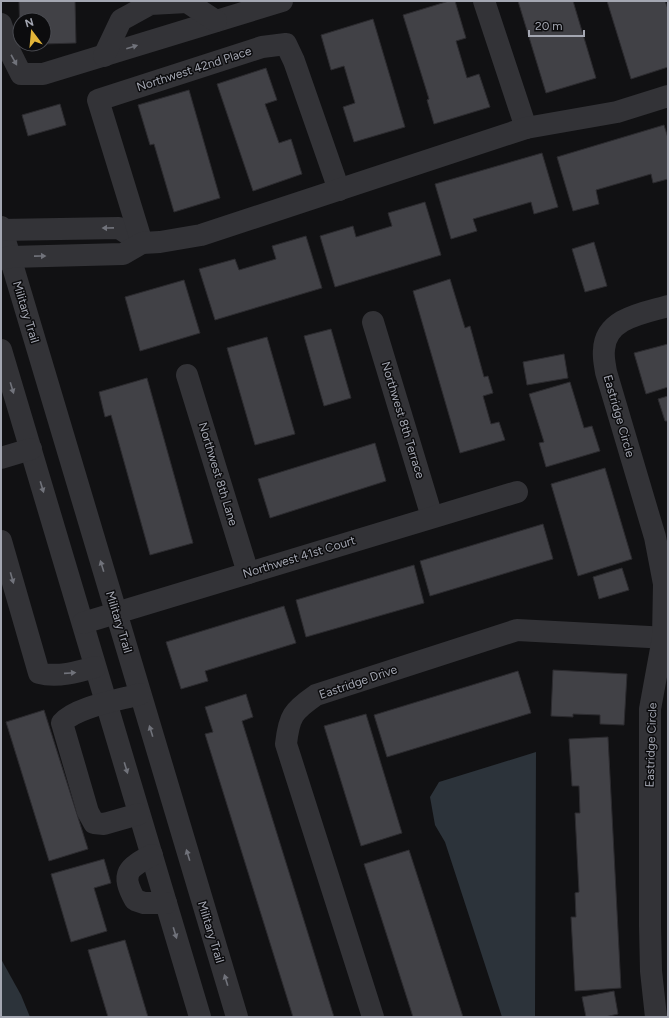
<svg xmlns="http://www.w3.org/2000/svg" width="669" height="1018" viewBox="0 0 669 1018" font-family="Figtree,sans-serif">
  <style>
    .water { fill: #2c333a }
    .building { fill: #414146; stroke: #2c2b2f }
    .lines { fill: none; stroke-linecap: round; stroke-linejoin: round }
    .minor { stroke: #333337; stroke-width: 22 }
    .oneway { fill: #71737b }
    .labels { text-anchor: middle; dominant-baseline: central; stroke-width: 3; stroke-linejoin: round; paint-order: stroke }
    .street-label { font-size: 12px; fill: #a4a7b2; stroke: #0c0c0e }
  </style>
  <rect width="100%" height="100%" fill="#111113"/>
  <!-- water -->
  <g class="water">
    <polygon points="536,752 535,1017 502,1017 445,842 435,825 430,797 439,782"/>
    <polygon points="1,959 21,995 30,1017 1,1017"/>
  </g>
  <!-- building -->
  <g class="building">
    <polygon points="19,1 75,1 76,43 44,44 44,20 20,20 20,38"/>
    <polygon points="449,1 455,1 466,38 456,41 467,78 479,74 490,107 434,124 427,100 429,99 403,15"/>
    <polygon points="518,1 573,1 596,78 546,93"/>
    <polygon points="607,1 665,1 668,9 668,67 631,79"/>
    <polygon points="373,19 405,127 354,142 343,107 355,103 344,66 331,70 321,35"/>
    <polygon points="266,68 277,100 265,104 279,143 291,139 302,174 253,191 217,84"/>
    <polygon points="189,90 220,198 174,212 154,144 150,145 138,105"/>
    <polygon points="60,104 66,125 28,136 22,115"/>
    <polygon points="664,125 668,138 668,179 653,183 651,174 596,190 599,204 573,211 557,157"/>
    <polygon points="542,153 558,207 534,214 531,202 473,219 477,231 451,239 435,184"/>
    <polygon points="425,202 441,255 335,287 320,236 353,226 356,237 392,226 388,213"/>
    <polygon points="306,236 322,288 215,320 199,269 235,259 239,270 276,259 272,246"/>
    <polygon points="594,242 607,286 585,292 572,249"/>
    <polygon points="450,279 465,328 470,326 484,377 488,376 493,393 483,396 491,424 499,422 505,440 460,453 413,291"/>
    <polygon points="184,280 200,333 140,351 125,297"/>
    <polygon points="331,329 351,398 324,406 304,336"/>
    <polygon points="267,337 295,434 255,445 227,348"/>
    <polygon points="668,344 668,387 646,394 634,353"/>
    <polygon points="564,354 568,378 527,385 523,362"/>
    <polygon points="147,378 193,543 150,555 111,415 105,417 99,392"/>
    <polygon points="570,382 584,428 592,426 600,451 546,467 539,443 544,442 529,394"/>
    <polygon points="668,396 668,421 665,421 658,399"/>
    <polygon points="375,443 386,481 270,518 258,479"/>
    <polygon points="605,468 632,559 578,576 551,484"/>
    <polygon points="543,524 553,559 430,596 420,561"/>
    <polygon points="414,565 424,603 306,637 296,600"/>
    <polygon points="622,568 629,590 599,599 593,577"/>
    <polygon points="284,606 296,643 205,671 208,681 181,689 166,642"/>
    <polygon points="553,670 627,674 624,725 600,724 600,715 573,714 573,717 551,716"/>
    <polygon points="518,671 531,713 387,757 374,715"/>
    <polygon points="246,694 253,717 242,721 334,1017 293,1017 205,734 213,732 205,707"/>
    <polygon points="44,710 88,849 49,861 6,722"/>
    <polygon points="366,714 402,833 361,846 324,726"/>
    <polygon points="608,737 621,988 575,991 571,917 576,917 575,893 579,892 575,813 580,813 579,786 572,786 569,739"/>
    <polygon points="409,850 463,1017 413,1017 364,864"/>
    <polygon points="104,859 111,883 94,888 107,931 71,942 51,874"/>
    <polygon points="125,940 148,1017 108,1017 88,950"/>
    <polygon points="614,991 618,1014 605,1017 586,1017 582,997"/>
  </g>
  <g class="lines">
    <!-- minor -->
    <g class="minor">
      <polyline points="484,1 526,128"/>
      <polyline points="1,24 10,52 21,74 43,74 282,1"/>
      <polyline points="104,56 121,20 150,4 187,2 216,21"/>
      <polyline points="1,227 237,1017"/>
      <polyline points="1,230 119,228 142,243"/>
      <polyline points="142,243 98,100 262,47 286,44 294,61 339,190"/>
      <polyline points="1,259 10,257 123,254 142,243 160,242 201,235 526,128 617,112 668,96"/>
      <polyline points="373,322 432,517"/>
      <polyline points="1,350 200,1017"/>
      <polyline points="187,375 248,573"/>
      <polyline points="1,458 31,449"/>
      <path d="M1 541 39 673C57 678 78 672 95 667"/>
      <polyline points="83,623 517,492"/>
      <path d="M139 814 104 824 94 823 88 812 62 723C75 707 120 700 140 694"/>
      <path d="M152 855C128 868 120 873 135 900L144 903H166"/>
      <path d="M373 1017 286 744C289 716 293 711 316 695L517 630 668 638"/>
      <path d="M656 1017 651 971 650 926V709L663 638 664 584 655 537 606 372C605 365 603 357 604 350 605 318 644 313 668 306"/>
    </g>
  </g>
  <!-- one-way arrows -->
  <defs><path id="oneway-solid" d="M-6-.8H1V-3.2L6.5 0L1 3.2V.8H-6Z"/></defs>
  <g class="oneway">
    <use href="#oneway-solid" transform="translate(132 47) rotate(-17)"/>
    <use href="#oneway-solid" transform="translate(14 60) rotate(61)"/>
    <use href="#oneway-solid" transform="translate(108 228) rotate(179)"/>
    <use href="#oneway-solid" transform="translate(40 256) rotate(-1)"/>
    <use href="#oneway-solid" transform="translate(12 388) rotate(73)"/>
    <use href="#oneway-solid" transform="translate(42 487) rotate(73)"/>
    <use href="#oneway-solid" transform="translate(102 566) rotate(-107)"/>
    <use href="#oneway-solid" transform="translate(12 578) rotate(74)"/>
    <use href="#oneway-solid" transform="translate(70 673) rotate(-4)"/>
    <use href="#oneway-solid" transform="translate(151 731) rotate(-107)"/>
    <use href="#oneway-solid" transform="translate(126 768) rotate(73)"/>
    <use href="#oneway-solid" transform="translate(188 855) rotate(-107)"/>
    <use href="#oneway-solid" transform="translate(175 933) rotate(73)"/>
    <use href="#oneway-solid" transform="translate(226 980) rotate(-107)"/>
  </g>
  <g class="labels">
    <!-- street labels -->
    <g class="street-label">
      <text transform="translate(194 69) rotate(-18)">Northwest 42nd Place</text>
      <text transform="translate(26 312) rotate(73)">Military Trail</text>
      <text transform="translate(619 416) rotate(74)">Eastridge Circle</text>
      <text transform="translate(403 420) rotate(73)">Northwest 8th Terrace</text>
      <text transform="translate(218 474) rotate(73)">Northwest 8th Lane</text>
      <text transform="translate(299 557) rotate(-17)">Northwest 41st Court</text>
      <text transform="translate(119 622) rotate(73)">Military Trail</text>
      <text transform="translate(358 682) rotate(-19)">Eastridge Drive</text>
      <text transform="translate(651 745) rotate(-88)">Eastridge Circle</text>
      <text transform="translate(211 932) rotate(73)">Military Trail</text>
    </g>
  </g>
  <!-- border -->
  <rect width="669" height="1018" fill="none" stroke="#a4a7b2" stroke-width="4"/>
  <!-- north arrow -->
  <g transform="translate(32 32) rotate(344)"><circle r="19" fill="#0c0c0e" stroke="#494a50"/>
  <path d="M0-3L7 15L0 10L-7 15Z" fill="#e3b539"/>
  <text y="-6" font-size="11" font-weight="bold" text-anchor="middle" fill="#a4a7b2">N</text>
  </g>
  <!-- scale -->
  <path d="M529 30v6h55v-6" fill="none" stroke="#a4a7b2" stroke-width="2"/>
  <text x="535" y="30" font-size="12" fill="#a4a7b2" stroke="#0c0c0e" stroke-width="3" paint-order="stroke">20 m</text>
</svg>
